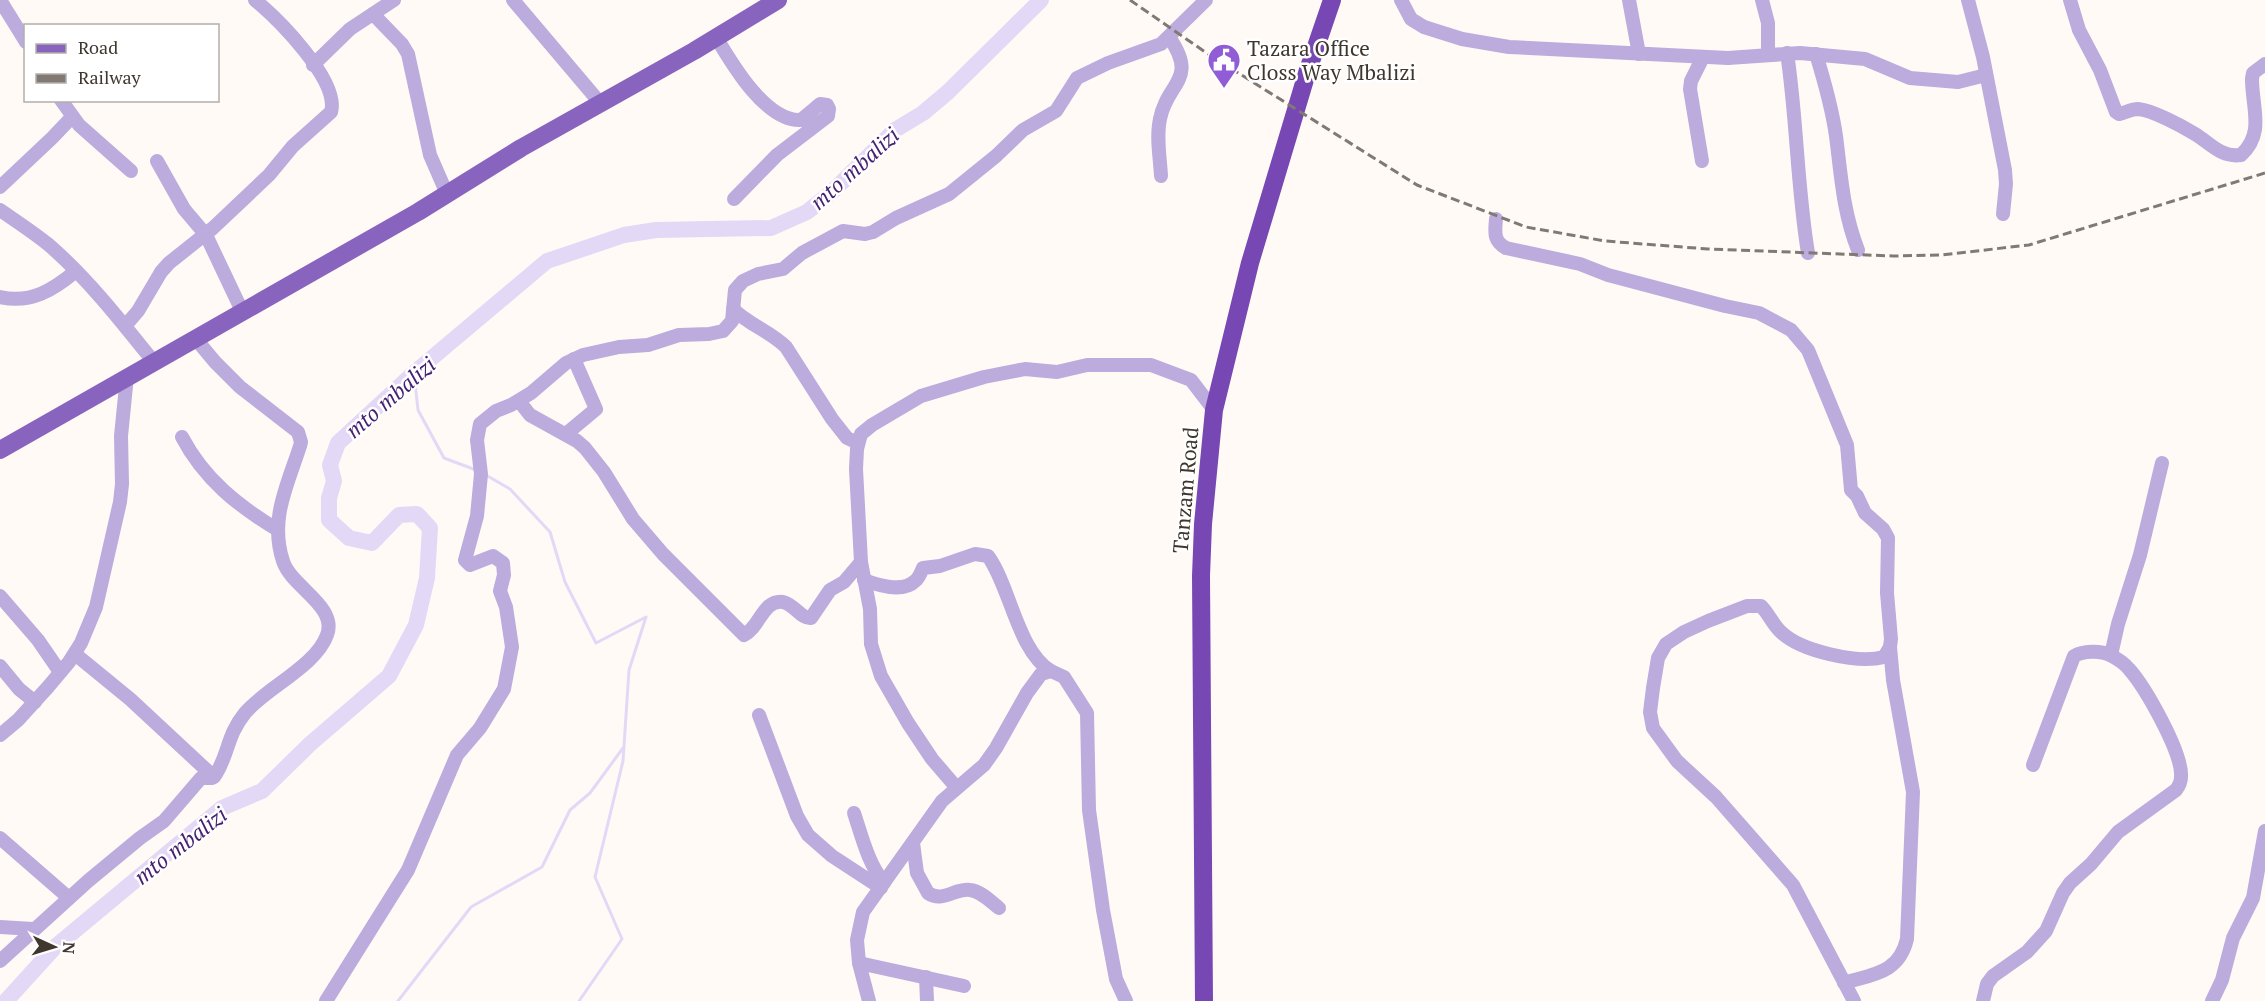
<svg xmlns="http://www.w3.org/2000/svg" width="2265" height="1001" viewBox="0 0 2265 1001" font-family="'PT Serif',serif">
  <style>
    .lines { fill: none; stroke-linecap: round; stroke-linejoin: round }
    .stream { stroke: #e3d9f7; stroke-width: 3 }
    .river { stroke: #e3d9f7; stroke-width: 16 }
    .minor { stroke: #bcabdd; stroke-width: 14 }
    .major { stroke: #8964bf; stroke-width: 18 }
    .highway { stroke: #7748b3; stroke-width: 18 }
    .rail { stroke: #817973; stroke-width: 3; stroke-dasharray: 9 4.5; stroke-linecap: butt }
    .labels { text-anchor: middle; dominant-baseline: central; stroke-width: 5; stroke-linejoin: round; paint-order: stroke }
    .poi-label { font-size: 21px; fill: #3f362e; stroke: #fff; text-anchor: start }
    .street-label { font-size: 21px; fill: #3f362e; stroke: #fff }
    .water-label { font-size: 22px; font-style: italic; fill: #462072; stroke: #fff }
  </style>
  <rect width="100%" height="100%" fill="#fffaf6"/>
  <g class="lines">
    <!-- stream -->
    <g class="stream">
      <polyline points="414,373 418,410 444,458 476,470"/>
      <polyline points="484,474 510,489 550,532 565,582 596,643 646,617 629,670 623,761 595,877 622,939 579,1001"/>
      <polyline points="398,1001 471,907 542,867 570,810 590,793 623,748"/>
    </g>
    <!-- river -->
    <polyline class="river" points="6,1001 55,947 222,808 262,791 310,744 389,676 416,625 427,578 430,528 417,514 399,515 372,543 349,538 329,520 329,498 334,481 330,465 338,443 414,373 547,261 624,235 656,230 771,228 807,212 832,192 895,130 923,113 948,92 1041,0"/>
    <!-- minor -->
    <g class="minor">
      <polyline points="0,0 26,42"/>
      <polyline points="513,0 601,104"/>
      <polyline points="1401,0 1411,19 1424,27 1462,39 1509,47 1728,58 1800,53 1865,59 1910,78 1958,82 1986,75"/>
      <polyline points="1629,0 1639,54"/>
      <polyline points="1762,0 1768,23 1768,55"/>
      <polyline points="1968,0 1983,57 2005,170 2006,184 2003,214"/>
      <path d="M2070 0 2079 30 2100 70 2116 112 2119 114C2125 113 2131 109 2138 109 2152 110 2182 126 2195 134 2210 143 2221 158 2241 155 2265 133 2252 108 2252 79L2253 73 2265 64"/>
      <polyline points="373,14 402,44 408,54 430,155 447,194"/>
      <path d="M716 37C732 64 766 122 801 120L820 104 827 105 829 109 828 116 777 155 734 199"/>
      <path d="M1787 53C1797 119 1797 187 1808 253"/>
      <path d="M1816 54C1824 80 1832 108 1836 136 1841 175 1843 212 1858 250"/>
      <polyline points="313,65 350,29 394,0"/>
      <polyline points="61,100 79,125 131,171"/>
      <polyline points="157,161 184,209 206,235 242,311"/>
      <polyline points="1702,161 1690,89 1691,81 1703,57"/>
      <path d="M1161 176C1160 157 1156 137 1160 119 1167 82 1199 80 1169 37"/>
      <polyline points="0,187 52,138 72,117"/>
      <path d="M0 210C16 221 33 232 49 245 88 279 121 321 153 361"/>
      <path d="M1496 219C1495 232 1493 241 1506 248L1580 264 1608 275 1725 306 1759 313 1791 330 1808 350 1847 445 1851 490 1857 496 1865 513 1883 529 1888 538 1887 593 1891 639 1890 647 1884 657C1858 664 1800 651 1781 632 1773 625 1769 614 1761 606H1747L1708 621 1684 632 1666 644 1658 658 1653 688 1650 712 1653 728 1677 761 1716 797 1793 885 1854 1001"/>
      <path d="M0 297C31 304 53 290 76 271"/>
      <path d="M733 309C749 325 770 331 786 347L832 419 847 438 858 443"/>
      <path d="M125 326 138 311 161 272 169 263 213 228 269 175 293 146 331 112C340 81 278 19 255 0"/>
      <path d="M519 401 530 415 577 441 585 448 604 472 633 519 663 554 744 635C760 627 763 599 783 602 795 605 801 619 811 618L830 590 844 582 861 562"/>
      <polyline points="566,434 596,409 574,359"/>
      <path d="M182 437C204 479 238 506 278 530"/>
      <path d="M864 580C877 585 903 593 915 581 919 578 921 572 923 568L940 566 975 554 988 556C1010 586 1018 652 1051 671"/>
      <polyline points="0,596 38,640 60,672"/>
      <polyline points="75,654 130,699 214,777"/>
      <polyline points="2111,655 2118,624 2140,555 2162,463"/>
      <polyline points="0,666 19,689 35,702"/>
      <polyline points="759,715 797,816 808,835 832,856 881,888"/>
      <polyline points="0,735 18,720 48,687 69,662 81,643 96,607 120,502 122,484 121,436 127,376"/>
      <polyline points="956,787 932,759 908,723 881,676 871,644 870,609 861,562 856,469 857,449 861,434 872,425 921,396 984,377 1025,369 1057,372 1087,365 1151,365 1191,380 1214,410"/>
      <path d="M854 813C862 837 868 863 884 883"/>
      <polyline points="0,838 69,898"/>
      <path d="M913 843 917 873 928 893C942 903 955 888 970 890 981 891 991 902 999 908"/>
      <polyline points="0,927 33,929"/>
      <path d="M0 961 88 881 140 838 164 821 201 778H212L216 774C229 753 227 735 245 713 266 688 316 666 327 635 338 606 291 587 283 561 269 519 288 484 300 446L301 442 298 432 240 387 215 362 195 338"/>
      <polyline points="859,963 964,986"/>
      <polyline points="926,977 927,1001"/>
      <path d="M1844 983C1874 974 1899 973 1907 939L1913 792 1893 680 1890 647"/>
      <polyline points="326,1001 408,870 457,755 480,728 504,689 512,647 506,607 500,591 504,575 503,563 493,556 470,565 465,560 477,516 481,474 477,440 480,424 496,411 511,405 531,393 566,363 583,355 619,347 648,345 679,335 709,334 723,331 732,321 735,290 743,281 758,274 783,269 802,253 843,231 865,234 873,232 896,218 949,194 996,156 1023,130 1056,111 1077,78 1108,63 1161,44 1206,0"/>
      <polyline points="869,1001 859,963 857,940 863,912 942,801 984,765 996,748 1027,693 1041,674 1051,671 1064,677 1087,713 1089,810 1103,910 1116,979 1126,1001"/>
      <path d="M1983 1001 1987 984 1993 976 2027 952 2046 931 2063 893 2070 883 2091 864 2118 832 2176 790C2179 786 2181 782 2181 777 2183 753 2145 687 2129 669 2125 664 2116 658 2110 655 2100 650 2083 651 2074 656L2033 765"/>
      <polyline points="2212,1001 2222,980 2233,938 2253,898 2265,831"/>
    </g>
    <!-- major -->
    <polyline class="major" points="0,450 418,212 521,148 694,51 778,0"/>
    <!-- highway -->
    <polyline class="highway" points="1204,1001 1201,576 1203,524 1214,410 1250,263 1307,73 1332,0"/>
    <!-- rail -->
    <polyline class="rail" points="1130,0 1208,54 1417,185 1526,227 1605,241 1708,249 1893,256 1941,255 2029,245 2265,173"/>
  </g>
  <!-- icons -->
  <defs>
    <symbol id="civic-pin" viewBox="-11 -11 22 30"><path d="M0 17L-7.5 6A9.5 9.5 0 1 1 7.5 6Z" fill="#915dd6" stroke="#fff"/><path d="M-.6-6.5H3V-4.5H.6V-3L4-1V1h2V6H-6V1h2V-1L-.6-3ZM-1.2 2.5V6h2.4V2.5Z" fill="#fff"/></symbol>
  </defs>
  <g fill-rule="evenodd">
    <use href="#civic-pin" x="1205" y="41" width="38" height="52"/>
  </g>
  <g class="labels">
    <!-- poi labels -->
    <g class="poi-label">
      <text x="1247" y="48">Tazara Office<tspan x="1247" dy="24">Closs Way Mbalizi</tspan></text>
    </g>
    <!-- street labels -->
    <g class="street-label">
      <text transform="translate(1185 490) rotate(-85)">Tanzam Road</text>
    </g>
    <!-- water labels -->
    <g class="water-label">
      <text transform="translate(854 168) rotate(-42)">mto mbalizi</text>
      <text transform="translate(390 397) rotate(-41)">mto mbalizi</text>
      <text transform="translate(180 845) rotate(-38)">mto mbalizi</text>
    </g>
  </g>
  <!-- legend -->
  <rect x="24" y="24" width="195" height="78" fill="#ffffff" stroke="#b2afab" stroke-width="1.5"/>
  <rect x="36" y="44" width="30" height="9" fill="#8964bf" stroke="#b2afab" stroke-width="1.5"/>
  <text x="78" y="54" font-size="18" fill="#3f362e">Road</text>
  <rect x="36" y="74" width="30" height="9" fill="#817973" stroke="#b2afab" stroke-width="1.5"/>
  <text x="78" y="84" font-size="18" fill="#3f362e">Railway</text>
  <!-- north arrow -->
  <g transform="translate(54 947) rotate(94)" stroke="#ffffff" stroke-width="4.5" paint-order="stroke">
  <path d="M0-4.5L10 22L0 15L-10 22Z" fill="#3f362e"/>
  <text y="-9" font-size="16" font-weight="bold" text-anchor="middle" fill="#3f362e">N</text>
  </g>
</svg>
